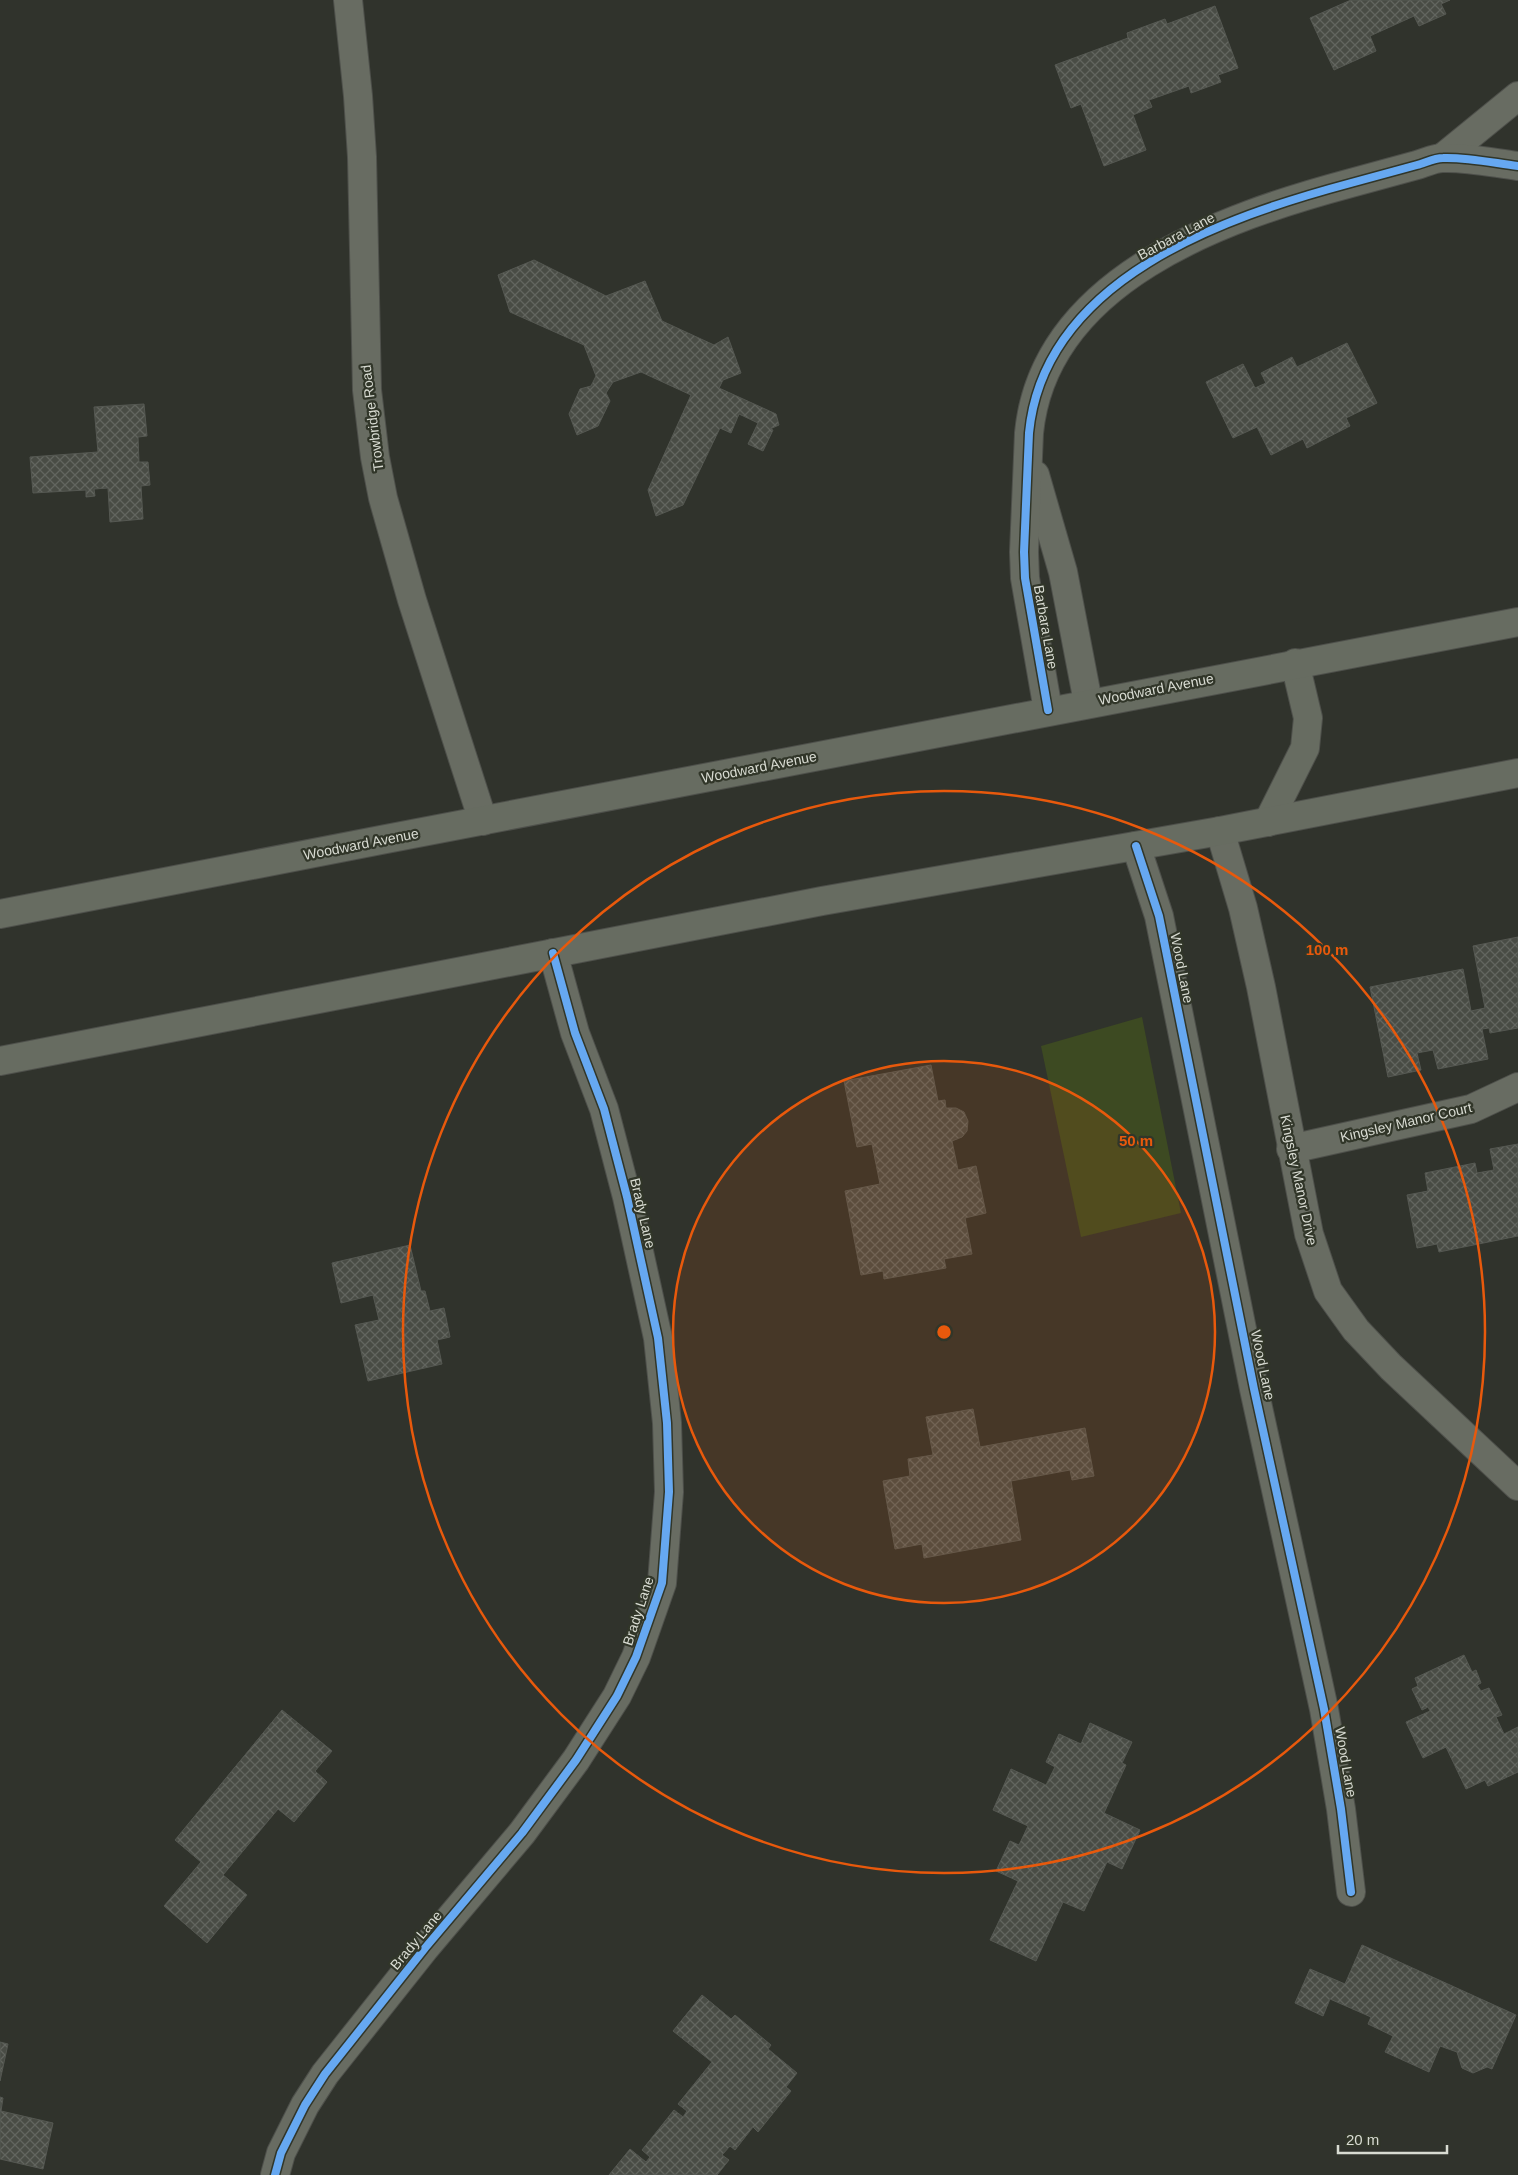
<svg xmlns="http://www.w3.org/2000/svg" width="1518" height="2175" viewBox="0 0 1518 2175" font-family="Arial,sans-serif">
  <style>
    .grass { fill: #3d4a22 }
    .building { fill: url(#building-cross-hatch); stroke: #555852 }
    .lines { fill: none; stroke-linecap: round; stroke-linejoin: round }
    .minor-casing { stroke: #4e504b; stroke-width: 30 }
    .primary-casing { stroke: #4e504b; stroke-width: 30 }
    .minor { stroke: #686c62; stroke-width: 28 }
    .primary { stroke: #676c61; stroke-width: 28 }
    .cycleway-casing { stroke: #313629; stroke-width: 11 }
    .cycleway { stroke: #66a8f1; stroke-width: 8 }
    .ring { fill: none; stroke: #e8590c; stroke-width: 2.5 }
    .labels { text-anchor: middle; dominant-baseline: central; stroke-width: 4.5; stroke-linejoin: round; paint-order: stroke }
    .street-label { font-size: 14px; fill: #d8dbd2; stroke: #313629 }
    .centre { fill: #e8590c; stroke: #313629; stroke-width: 2.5 }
    .ring-label { font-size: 15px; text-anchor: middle; font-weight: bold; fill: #e8590c; stroke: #313629; stroke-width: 4.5; stroke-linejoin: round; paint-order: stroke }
  </style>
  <defs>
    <pattern id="building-cross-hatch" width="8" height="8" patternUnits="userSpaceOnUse" patternTransform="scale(1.25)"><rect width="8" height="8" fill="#494c45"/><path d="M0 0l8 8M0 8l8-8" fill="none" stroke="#62655f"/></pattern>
  </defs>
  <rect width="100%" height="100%" fill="#30332c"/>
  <!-- grass -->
  <polygon class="grass" points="1142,1017 1181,1213 1081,1237 1041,1046"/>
  <!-- building -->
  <g class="building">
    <polygon points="1351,0 1450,0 1441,4 1446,14 1419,26 1414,16 1370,36 1376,51 1334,70 1310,18"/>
    <polygon points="1215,6 1238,68 1218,75 1221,82 1191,93 1189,86 1149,100 1152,107 1133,115 1146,150 1104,166 1081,104 1071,108 1055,65 1128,38 1127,33 1165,19 1167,24"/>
    <polygon points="534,260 606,296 645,281 662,321 714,345 728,337 741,373 723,380 719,388 776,414 779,425 770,429 773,430 763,451 748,444 758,423 739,414 731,433 720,428 683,505 656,516 648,490 691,395 641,372 613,382 606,393 610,401 598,426 577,435 569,414 580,389 591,386 596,376 584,345 510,312 498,275"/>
    <polygon points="1347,343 1377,403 1346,418 1350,426 1307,448 1303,439 1271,455 1257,427 1233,438 1206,382 1243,364 1255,388 1266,383 1261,373 1292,357 1297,367"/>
    <polygon points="144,404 147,436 138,437 139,462 148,462 150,485 141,486 143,519 110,522 108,488 94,489 95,496 86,497 86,490 33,493 30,457 98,452 94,407"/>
    <polygon points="1518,937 1518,1028 1490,1033 1489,1028 1482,1029 1488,1059 1438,1069 1433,1050 1417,1053 1421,1070 1388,1077 1370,987 1463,969 1471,1011 1485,1008 1473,946"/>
    <polygon points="931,1065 938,1101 945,1100 946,1108 956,1108 964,1112 968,1121 967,1131 962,1137 952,1141 958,1170 976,1166 986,1213 965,1218 972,1254 944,1259 946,1268 884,1279 883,1271 861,1275 845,1191 880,1184 872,1144 857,1147 844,1081"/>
    <polygon points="1518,1144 1518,1236 1439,1252 1437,1244 1417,1248 1407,1195 1428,1191 1425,1173 1475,1163 1477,1173 1494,1170 1490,1149"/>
    <polygon points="410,1245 421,1291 425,1291 430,1311 444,1308 450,1337 437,1340 442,1364 368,1381 355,1325 379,1320 373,1295 341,1303 332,1263"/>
    <polygon points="973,1409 980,1447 1085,1428 1094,1476 1072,1480 1070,1470 1011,1481 1021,1540 924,1558 922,1544 895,1549 883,1481 910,1476 908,1459 933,1455 926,1417"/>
    <polygon points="1464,1655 1472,1672 1476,1670 1481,1683 1477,1685 1481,1691 1489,1688 1502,1715 1496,1717 1504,1734 1518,1727 1518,1772 1488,1786 1485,1780 1466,1789 1446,1747 1423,1758 1406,1722 1430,1711 1428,1707 1422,1710 1412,1689 1418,1686 1415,1678"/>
    <polygon points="282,1710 332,1751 315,1771 327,1782 294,1822 278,1809 223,1875 247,1895 207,1943 164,1906 201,1862 175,1840"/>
    <polygon points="1090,1723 1132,1742 1122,1763 1126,1765 1104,1813 1140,1830 1122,1869 1107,1862 1084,1911 1063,1902 1036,1961 990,1940 1018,1881 996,1871 1010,1841 1019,1845 1028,1826 993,1810 1011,1769 1046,1785 1055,1767 1046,1762 1059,1734 1081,1744"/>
    <polygon points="1362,1945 1516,2015 1492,2069 1487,2067 1473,2073 1462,2068 1457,2052 1440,2046 1429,2072 1385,2052 1393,2036 1368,2024 1371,2017 1330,1999 1323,2016 1295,2003 1310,1969 1345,1984"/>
    <polygon points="702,1995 731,2019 735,2015 771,2045 768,2049 797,2073 786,2087 791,2091 758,2132 753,2127 735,2150 730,2146 722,2155 729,2160 717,2175 609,2175 630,2149 646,2162 650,2157 642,2150 674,2110 683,2117 687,2111 678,2104 712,2062 673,2031"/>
    <polygon points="0,2042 8,2044 0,2081"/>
    <polygon points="0,2097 3,2098 1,2111 53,2123 43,2169 0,2159"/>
  </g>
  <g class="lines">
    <defs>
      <g id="minor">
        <polyline points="348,0 358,96 362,157 367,390 375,457 383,498 412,600 483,821"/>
        <polyline points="1442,158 1518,96"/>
        <polyline points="1035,475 1063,572 1088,702"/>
        <path d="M1048 710 1025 578 1024 552 1029 433C1044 279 1224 217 1351 183 1373 177 1395 171 1417 165 1425 163 1434 158 1443 158 1467 157 1494 163 1518 166"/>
        <polyline points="1220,831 1243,908 1261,987 1309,1234 1328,1291 1356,1330 1391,1367 1518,1486"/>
        <polyline points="1136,846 1159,916 1254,1389 1324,1709 1341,1809 1351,1892"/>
        <polyline points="1291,1149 1471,1109 1518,1087"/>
        <polyline points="275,2175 281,2153 305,2105 325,2074 425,1948 522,1833 576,1760 617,1696 636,1657 662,1583 669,1492 667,1423 658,1338 627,1197 604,1109 575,1033 553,953"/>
      </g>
      <g id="primary">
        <polyline points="1268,822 1305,748 1308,718 1295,663"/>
        <path d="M0 914C506 816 1012 716 1518 622"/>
        <polyline points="0,1061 822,901 1220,831 1518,773"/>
      </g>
    </defs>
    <!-- minor casing -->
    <use href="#minor" class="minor-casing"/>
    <!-- primary casing -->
    <use href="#primary" class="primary-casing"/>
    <!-- minor -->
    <use href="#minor" class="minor"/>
    <!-- primary -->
    <use href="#primary" class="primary"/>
    <defs>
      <g id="cycleway">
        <path d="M1048 710 1025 578 1024 552 1029 433C1044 279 1224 217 1351 183 1373 177 1395 171 1417 165 1425 163 1434 158 1443 158 1467 157 1494 163 1518 166"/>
        <polyline points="1136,846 1159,916 1254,1389 1324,1709 1341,1809 1351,1892"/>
        <polyline points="275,2175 281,2153 305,2105 325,2074 425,1948 522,1833 576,1760 617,1696 636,1657 662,1583 669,1492 667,1423 658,1338 627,1197 604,1109 575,1033 553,953"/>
      </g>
    </defs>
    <!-- cycleway casing -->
    <use href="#cycleway" class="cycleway-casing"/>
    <!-- cycleway -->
    <use href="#cycleway" class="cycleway"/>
  </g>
  <!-- distance rings -->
  <circle cx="944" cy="1332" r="271" fill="#e8590c" fill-opacity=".12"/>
  <g class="ring">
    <circle cx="944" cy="1332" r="271"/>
    <circle cx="944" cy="1332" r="541"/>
  </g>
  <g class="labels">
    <!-- street labels -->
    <g class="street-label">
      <text transform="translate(1176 236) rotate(-28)">Barbara Lane</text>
      <text transform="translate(372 418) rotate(-97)">Trowbridge Road</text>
      <text transform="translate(1046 627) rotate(80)">Barbara Lane</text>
      <text transform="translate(1156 689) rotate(-11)">Woodward Avenue</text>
      <text transform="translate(759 767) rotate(-11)">Woodward Avenue</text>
      <text transform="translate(361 844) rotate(-11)">Woodward Avenue</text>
      <text transform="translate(1182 968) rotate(79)">Wood Lane</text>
      <text transform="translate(1406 1122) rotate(-13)">Kingsley Manor Court</text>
      <text transform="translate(1299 1180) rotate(78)">Kingsley Manor Drive</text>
      <text transform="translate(643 1213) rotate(77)">Brady Lane</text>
      <text transform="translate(1263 1365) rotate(78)">Wood Lane</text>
      <text transform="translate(638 1611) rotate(-72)">Brady Lane</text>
      <text transform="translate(1346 1762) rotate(80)">Wood Lane</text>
      <text transform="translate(416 1940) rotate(-50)">Brady Lane</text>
    </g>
  </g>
  <circle cx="944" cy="1332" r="8" class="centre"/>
  <g class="ring-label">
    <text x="1327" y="955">100 m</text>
    <text x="1136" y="1146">50 m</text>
  </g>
  <!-- scale -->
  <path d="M1338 2145v8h109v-8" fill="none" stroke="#d8dbd2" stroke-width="2.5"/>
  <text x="1346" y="2145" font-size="15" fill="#d8dbd2" stroke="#313629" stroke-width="4" paint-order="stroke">20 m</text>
</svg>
